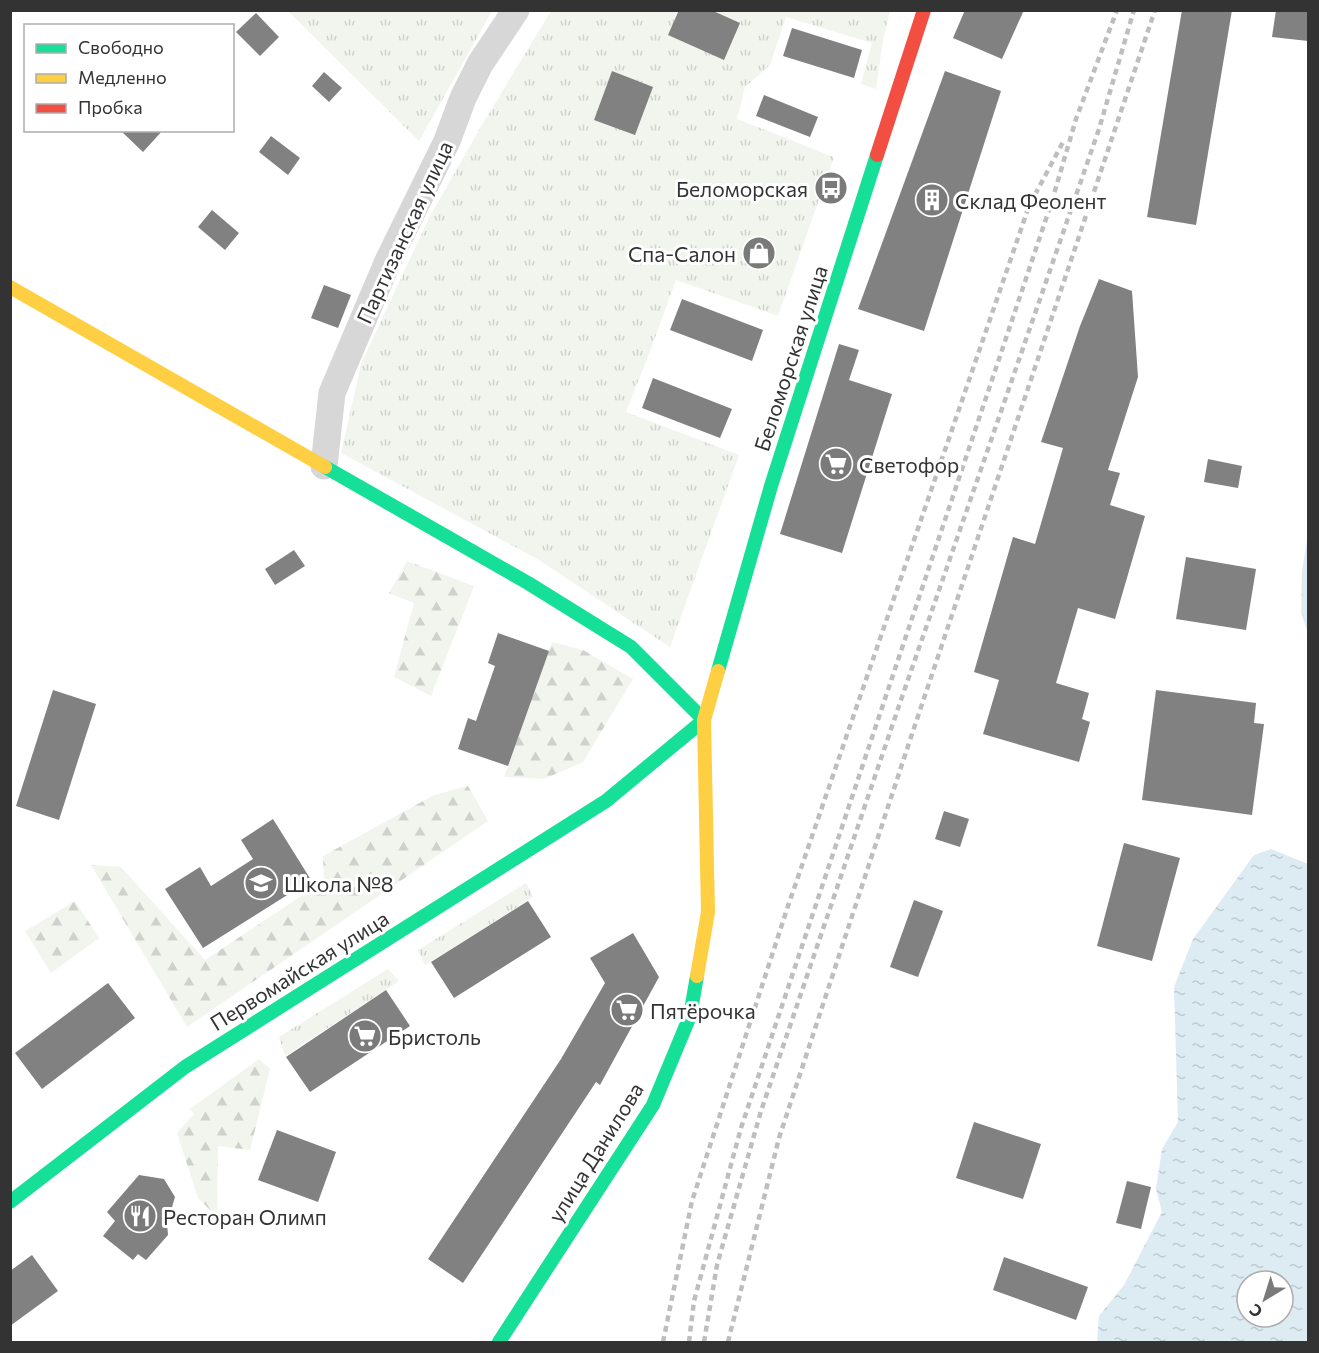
<svg xmlns="http://www.w3.org/2000/svg" width="1319" height="1353" viewBox="0 0 1319 1353" font-family="Commissioner,sans-serif">
  <style>
    .grass { fill: url(#grass-tufts) }
    .forest { fill: url(#forest-firs) }
    .water { fill: url(#water-ripples); fill-rule: evenodd }
    .building { fill: #818181 }
    .lines { fill: none; stroke-linecap: round; stroke-linejoin: round }
    .street { stroke: #d7d7d7; stroke-width: 27 }
    .fast { stroke: #16e098; stroke-width: 14 }
    .slow { stroke: #ffcf43; stroke-width: 14 }
    .jam { stroke: #f24e42; stroke-width: 14 }
    .rail { stroke: #bebebe; stroke-width: 4.5; stroke-dasharray: 6 4.5; stroke-linecap: butt }
    .labels { text-anchor: middle; dominant-baseline: central; stroke-width: 6; stroke-linejoin: round; paint-order: stroke }
    .poi-label { font-size: 21px; fill: #333; stroke: #fff; text-anchor: start }
    .street-label { font-size: 21px; fill: #333; stroke: #fff }
  </style>
  <defs>
    <pattern id="grass-tufts" width="24" height="20" patternUnits="userSpaceOnUse" patternTransform="scale(1.5)"><rect width="24" height="20" fill="#f1f5ed"/><path d="M3 7l-1-3M5 7V3M7 7l1-3M15 17l-1-3M17 17v-4M19 17l1-3" fill="none" stroke="#cfd2cc"/></pattern>
    <pattern id="forest-firs" width="22" height="20" patternUnits="userSpaceOnUse" patternTransform="scale(1.5)"><rect width="22" height="20" fill="#f1f5ed"/><path d="M5 1l3.5 6h-7zM16 11l3.5 6h-7z" fill="#cfd2cc"/></pattern>
    <pattern id="water-ripples" width="26" height="14" patternUnits="userSpaceOnUse" patternTransform="scale(1.5)"><rect width="26" height="14" fill="#ddebf3"/><path d="M2 4q2-2 4 0t4 0M15 11q2-2 4 0t4 0" fill="none" stroke="#becad1"/></pattern>
  </defs>
  <rect width="100%" height="100%" fill="#fff"/>
  <!-- grass -->
  <g class="grass">
    <polygon points="288,11 492,11 419,141"/>
    <polygon points="551,11 890,11 883,40 876,89 861,84 872,43 786,17 770,65 745,87 737,119 834,157 778,316 676,280 652,346 626,412 739,455 670,647 539,560 341,453 361,364 429,218 479,130"/>
    <polygon points="526,883 533,897 425,965 418,950"/>
    <polygon points="388,969 399,981 285,1056 279,1037"/>
  </g>
  <!-- forest -->
  <g class="forest">
    <polygon points="407,561 474,586 431,696 394,677 414,603 389,593"/>
    <polygon points="552,642 583,650 633,679 583,762 544,779 504,777"/>
    <polygon points="468,786 488,821 187,1027 91,865 121,867 205,960 324,881 323,856 434,795"/>
    <polygon points="75,901 99,938 51,973 25,931"/>
    <polygon points="259,1059 270,1069 250,1150 218,1146 217,1217 198,1198 177,1133 194,1114 190,1109"/>
  </g>
  <!-- water -->
  <g class="water">
    <polygon points="1308,534 1308,633 1301,613 1302,571"/>
    <path d="M1271 849 1308 864V1342H1097L1099 1316 1124 1285 1162 1212 1156 1189 1162 1149 1178 1122 1174 987 1193 939 1254 855ZM1247 1281H1283V1317H1247Z"/>
  </g>
  <!-- building -->
  <g class="building">
    <polygon points="679,10 711,10 740,23 724,60 668,35"/>
    <polygon points="965,10 1024,10 1002,59 953,38"/>
    <polygon points="1182,10 1232,10 1196,225 1147,217"/>
    <polygon points="1276,10 1308,10 1308,41 1272,37"/>
    <polygon points="256,13 279,37 260,56 236,32"/>
    <polygon points="792,28 862,50 854,78 783,56"/>
    <polygon points="612,71 653,87 635,135 594,120"/>
    <polygon points="945,71 1001,91 924,331 858,309"/>
    <polygon points="324,72 342,88 329,102 312,86"/>
    <polygon points="764,95 818,117 810,137 756,116"/>
    <polygon points="120,130 163,130 143,152"/>
    <polygon points="271,136 300,158 288,175 259,152"/>
    <polygon points="212,210 239,233 225,250 198,227"/>
    <polygon points="1099,279 1132,291 1138,377 1108,470 1120,473 1110,505 1145,516 1115,619 1078,608 1056,683 1089,693 1082,719 1090,722 1079,762 983,734 999,680 974,672 1013,537 1035,544 1063,448 1041,442 1080,326"/>
    <polygon points="324,285 351,295 338,328 311,318"/>
    <polygon points="682,299 763,330 752,361 670,330"/>
    <polygon points="839,344 859,350 849,380 892,394 842,553 780,534"/>
    <polygon points="653,378 732,409 720,438 642,408"/>
    <polygon points="1208,459 1242,466 1238,488 1204,482"/>
    <polygon points="294,550 305,566 275,585 265,569"/>
    <polygon points="1186,557 1256,569 1246,630 1176,619"/>
    <polygon points="498,633 549,651 508,766 458,749 468,718 476,721 495,666 488,663"/>
    <polygon points="53,690 96,704 59,820 16,806"/>
    <polygon points="1156,690 1256,703 1254,723 1264,724 1252,815 1142,800"/>
    <polygon points="944,811 969,819 960,847 935,839"/>
    <polygon points="273,819 311,880 203,948 165,889 200,867 211,886 253,859 241,840"/>
    <polygon points="1124,843 1180,858 1152,961 1097,946"/>
    <polygon points="914,900 943,911 918,977 890,967"/>
    <polygon points="528,901 551,937 454,998 431,962"/>
    <polygon points="633,933 659,977 600,1085 596,1082 463,1283 428,1259 561,1059 605,983 590,958"/>
    <polygon points="108,983 135,1018 42,1089 15,1053"/>
    <polygon points="386,990 410,1026 310,1092 286,1057"/>
    <polygon points="974,1122 1041,1144 1023,1199 956,1178"/>
    <polygon points="277,1130 336,1152 318,1202 258,1180"/>
    <polygon points="139,1175 164,1179 175,1197 167,1224 168,1235 146,1260 138,1254 133,1260 103,1236 115,1221 107,1212"/>
    <polygon points="1127,1181 1151,1187 1141,1229 1116,1223"/>
    <polygon points="32,1255 58,1291 10,1326 10,1271"/>
    <polygon points="1004,1257 1088,1287 1076,1320 993,1290"/>
  </g>
  <g class="lines">
    <!-- street -->
    <polyline class="street" points="324,466 332,393 388,261 447,141 463,98 480,64 516,10"/>
    <!-- fast -->
    <g class="fast">
      <polyline points="325,467 528,583 631,647 704,720"/>
      <polyline points="718,671 771,486 877,155"/>
      <polyline points="10,1202 185,1067 606,801 704,720"/>
      <polyline points="499,1342 653,1105 690,1016 697,976"/>
    </g>
    <!-- slow -->
    <g class="slow">
      <polyline points="10,287 325,467"/>
      <polyline points="697,976 708,912 704,720 718,671"/>
    </g>
    <!-- jam -->
    <polyline class="jam" points="877,155 924,10"/>
    <!-- rail -->
    <g class="rail">
      <polyline points="663,1342 692,1201 788,906 1029,206 1063,142"/>
      <polyline points="689,1342 694,1301 741,1128 1052,201 1076,119 1117,10"/>
      <polyline points="704,1342 717,1265 761,1111 903,694 1099,129 1134,10"/>
      <polyline points="728,1342 779,1138 910,740 1155,10"/>
    </g>
  </g>
  <!-- icons -->
  <defs>
    <symbol id="bus-disc" viewBox="-11 -11 22 22"><circle r="9.5" fill="#7a7a7a" stroke="#fff"/><path d="M-5-6H5V4H4V6H2V4H-2V6H-4V4H-5ZM-3.5-4V0h7V-4ZM-3.5 1.2v1.5H-2V1.2ZM2 1.2v1.5H3.5V1.2Z" fill="#fff"/></symbol>
    <symbol id="building-disc" viewBox="-11 -11 22 22"><circle r="9.5" fill="#7a7a7a" stroke="#fff"/><path d="M-4-6H4V6H1V3H-1V6H-4ZM-2.5-4.3h1.7v1.8h-1.7ZM.8-4.3h1.7v1.8H.8ZM-2.5-1h1.7V.8h-1.7ZM.8-1h1.7V.8H.8Z" fill="#fff"/></symbol>
    <symbol id="shop-disc" viewBox="-11 -11 22 22"><circle r="9.5" fill="#7a7a7a" stroke="#fff"/><path d="M-5-2.5h2.3a2.7 3.5 0 0 1 5.4 0H5L5.5 6h-11ZM-1.5-2.5h3a1.5 2.3 0 0 0-3 0Z" fill="#fff"/></symbol>
    <symbol id="supermarket-disc" viewBox="-11 -11 22 22"><circle r="9.5" fill="#7a7a7a" stroke="#fff"/><path d="M-6-5.5h2.5l.6 2H6L4.5 2H-2.5L-4.4-4H-6ZM-1.5 3.2a1.3 1.3 0 1 0 .1 0ZM3 3.2a1.3 1.3 0 1 0 .1 0Z" fill="#fff"/></symbol>
    <symbol id="school-disc" viewBox="-11 -11 22 22"><circle r="9.5" fill="#7a7a7a" stroke="#fff"/><path d="M0-5L7-2L0 1L-7-2ZM-4 1L0 2.5L4 1V4Q0 6-4 4Z" fill="#fff"/></symbol>
    <symbol id="restaurant-disc" viewBox="-11 -11 22 22"><circle r="9.5" fill="#7a7a7a" stroke="#fff"/><path d="M-5-6h1v4h1v-4h1v4h1v-4h1v5L-1.5 .5V6h-2V.5L-5-1ZM5-6V6H3V1.5H1.5Q1.5-4 5-6Z" fill="#fff"/></symbol>
  </defs>
  <g fill-rule="evenodd">
    <use href="#bus-disc" x="812" y="169" width="38" height="38"/>
    <use href="#building-disc" x="913" y="181" width="38" height="38"/>
    <use href="#shop-disc" x="740" y="234" width="38" height="38"/>
    <use href="#supermarket-disc" x="817" y="445" width="38" height="38"/>
    <use href="#school-disc" x="242" y="864" width="38" height="38"/>
    <use href="#supermarket-disc" x="608" y="991" width="38" height="38"/>
    <use href="#supermarket-disc" x="346" y="1017" width="38" height="38"/>
    <use href="#restaurant-disc" x="121" y="1197" width="38" height="38"/>
  </g>
  <g class="labels">
    <!-- poi labels -->
    <g class="poi-label">
      <text x="808" y="188" text-anchor="end">Беломорская</text>
      <text x="955" y="200">Склад Феолент</text>
      <text x="736" y="253" text-anchor="end">Спа-Салон</text>
      <text x="859" y="464">Светофор</text>
      <text x="284" y="883">Школа №8</text>
      <text x="650" y="1010">Пятёрочка</text>
      <text x="388" y="1036">Бристоль</text>
      <text x="163" y="1216">Ресторан Олимп</text>
    </g>
    <!-- street labels -->
    <g class="street-label">
      <text transform="translate(404 232) rotate(-65)">Партизанская улица</text>
      <text transform="translate(790 358) rotate(-72)">Беломорская улица</text>
      <text transform="translate(299 970) rotate(-32)">Первомайская улица</text>
      <text transform="translate(595 1152) rotate(-58)">улица Данилова</text>
    </g>
  </g>
  <!-- border -->
  <rect width="1319" height="1353" fill="none" stroke="#333333" stroke-width="24"/>
  <!-- legend -->
  <rect x="24" y="24" width="210" height="108" fill="#ffffff" stroke="#adadad" stroke-width="1.5"/>
  <rect x="36" y="44" width="30" height="9" fill="#16e098" stroke="#adadad" stroke-width="1.5"/>
  <text x="78" y="54" font-size="18" fill="#333333">Свободно</text>
  <rect x="36" y="74" width="30" height="9" fill="#ffcf43" stroke="#adadad" stroke-width="1.5"/>
  <text x="78" y="84" font-size="18" fill="#333333">Медленно</text>
  <rect x="36" y="104" width="30" height="9" fill="#f24e42" stroke="#adadad" stroke-width="1.5"/>
  <text x="78" y="114" font-size="18" fill="#333333">Пробка</text>
  <!-- north arrow -->
  <g transform="translate(1265 1299) rotate(218)"><circle r="28" fill="#ffffff" stroke="#adadad" stroke-width="1.5"/>
  <path d="M0-4.5L10 22L0 15L-10 22Z" fill="#7a7a7a"/>
  <text y="-9" font-size="16" font-weight="bold" text-anchor="middle" fill="#333333">С</text>
  </g>
</svg>
